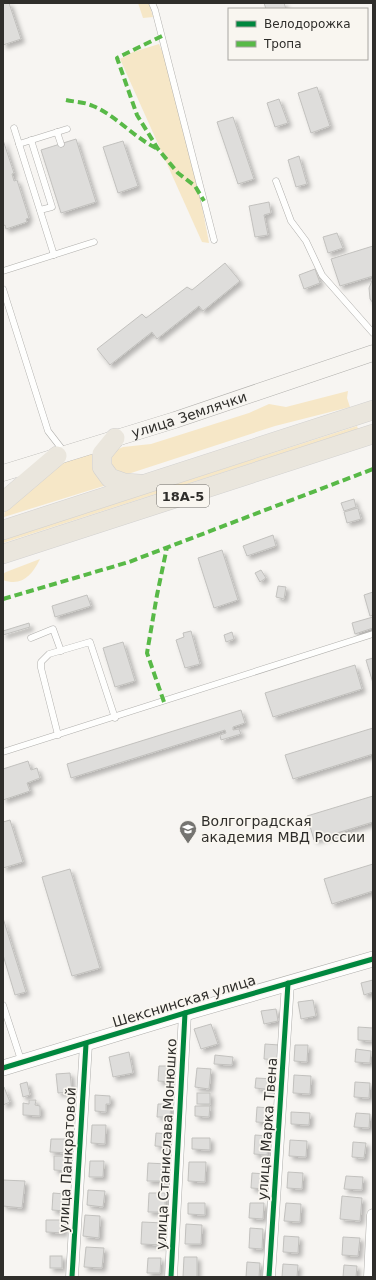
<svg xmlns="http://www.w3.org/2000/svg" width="376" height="1280" viewBox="0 0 376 1280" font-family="'DejaVu Sans',sans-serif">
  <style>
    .green { fill: #f6e7c7 }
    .building { fill: #dedddb; stroke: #c2c1be; filter: url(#shadow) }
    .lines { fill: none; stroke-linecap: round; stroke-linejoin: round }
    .service-casing { stroke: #b0afac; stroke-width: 7 }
    .minor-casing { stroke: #b0afac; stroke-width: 13 }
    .tertiary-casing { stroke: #b0afac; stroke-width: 16 }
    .secondary-casing { stroke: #b0afac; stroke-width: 17 }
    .trunk-casing { stroke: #d2d1d0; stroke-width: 20 }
    .service { stroke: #fefefd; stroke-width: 6 }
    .minor { stroke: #fefefd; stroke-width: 12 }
    .tertiary { stroke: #fefefd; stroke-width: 15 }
    .secondary { stroke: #f7f5f1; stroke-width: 16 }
    .trunk { stroke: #eae6dd; stroke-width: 19 }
    .quiet { stroke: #58b947; stroke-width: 4; stroke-dasharray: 8 4; stroke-linecap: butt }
    .cycleway-casing { stroke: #f9f6f0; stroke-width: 8 }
    .cycleway { stroke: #00873e; stroke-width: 5 }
    .labels { text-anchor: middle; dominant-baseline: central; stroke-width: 3.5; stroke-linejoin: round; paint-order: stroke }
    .shield { fill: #f9f6f0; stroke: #6c6a66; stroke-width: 1 }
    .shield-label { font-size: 13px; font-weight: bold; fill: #2f2e2b }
    .street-label { font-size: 14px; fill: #2f2e2b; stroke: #f9f6f0 }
    .poi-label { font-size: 14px; fill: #2f2e2b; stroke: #f9f6f0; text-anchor: start }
  </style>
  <defs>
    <filter id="shadow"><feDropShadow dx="3.5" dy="3.5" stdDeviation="2" flood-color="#0004"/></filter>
  </defs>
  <rect width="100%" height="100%" fill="#f7f5f2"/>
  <!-- green -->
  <g class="green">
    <polygon points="138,3 149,3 153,17 143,18"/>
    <polygon points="159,44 167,62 198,185 209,243 202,242 120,59 133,52"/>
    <polygon points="348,391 347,398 350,407 275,426 128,474 119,473 111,465 112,457 116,450 123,447 151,444 249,413 269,404 286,407"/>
    <polygon points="357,426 358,429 3,543 3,539"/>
    <polygon points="101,448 110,484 4,517 5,509 56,465"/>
    <path d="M40 559C32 575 22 587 3 580V574L6 572Z"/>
  </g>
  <!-- building -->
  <g class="building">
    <polygon points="3,3 9,3 21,39 3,45"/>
    <polygon points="264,3 284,3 286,9 266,9"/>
    <polygon points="317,87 330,126 311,133 298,93"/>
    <polygon points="279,99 288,123 275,127 267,103"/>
    <polygon points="233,117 254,179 238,184 217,122"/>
    <polygon points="76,139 96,202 61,213 41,150"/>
    <polygon points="3,140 14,173 12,174 14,181 17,180 29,218 26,219 27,222 6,229 5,225 3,226"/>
    <polygon points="123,141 138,186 118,193 103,147"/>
    <polygon points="299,156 307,184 296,187 288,160"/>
    <polygon points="269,202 271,213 264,215 268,235 255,237 249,206"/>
    <polygon points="337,233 343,248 328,253 323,237"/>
    <polygon points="373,246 373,276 340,286 331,259"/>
    <polygon points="225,263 240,281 203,311 199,306 157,339 152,332 110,365 97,349 142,314 146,318 187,287 192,290"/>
    <polygon points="315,269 320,283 304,289 299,275"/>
    <polygon points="373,278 373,303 370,299 369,288"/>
    <polygon points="354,499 356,507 344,511 341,503"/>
    <polygon points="358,508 361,519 347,523 344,512"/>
    <polygon points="273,535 276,546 247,556 243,546"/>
    <polygon points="222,550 238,600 214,608 198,558"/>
    <polygon points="261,570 266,578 260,582 255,573"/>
    <polygon points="278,586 286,587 284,599 276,597"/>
    <polygon points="373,592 373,615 370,616 364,595"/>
    <polygon points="87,595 91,606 55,617 52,606"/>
    <polygon points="373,617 373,628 355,634 352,623"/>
    <polygon points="29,623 30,627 3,635 3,631"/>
    <polygon points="191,631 200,664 185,668 176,640 184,637 183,633"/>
    <polygon points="232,632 234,639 226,642 224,635"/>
    <polygon points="123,642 135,681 115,687 103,648"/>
    <polygon points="373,658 373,683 366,660"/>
    <polygon points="355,665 362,689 273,717 265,693"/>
    <polygon points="241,710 245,723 233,727 233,730 239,729 241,734 221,740 220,735 226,733 225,730 71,778 67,764"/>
    <polygon points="373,728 373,754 293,779 285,755"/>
    <polygon points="28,761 31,770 37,768 40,778 27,783 30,791 3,800 3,769"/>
    <polygon points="373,796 373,822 314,840 307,816"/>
    <polygon points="10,820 23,862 3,868 3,822"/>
    <polygon points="373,864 373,891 332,904 324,879"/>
    <polygon points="70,869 100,968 72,976 42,877"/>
    <polygon points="3,918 26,992 15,995 3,955"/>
    <polygon points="373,980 373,992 364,995 361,983"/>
    <polygon points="313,1000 316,1016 301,1019 298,1002"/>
    <polygon points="276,1009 278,1021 264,1024 261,1011"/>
    <polygon points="211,1024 218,1044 201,1049 194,1029"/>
    <polygon points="358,1027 373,1028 372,1041 358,1040"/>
    <polygon points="265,1044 279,1045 278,1060 264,1059"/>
    <polygon points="295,1045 308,1045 307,1062 294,1061"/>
    <polygon points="356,1049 371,1051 370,1063 355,1062"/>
    <polygon points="129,1052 133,1073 113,1077 109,1057"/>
    <polygon points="215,1055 233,1057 232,1065 214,1064"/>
    <polygon points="159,1066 172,1066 171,1082 158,1081"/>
    <polygon points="197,1068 211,1069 209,1089 195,1087"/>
    <polygon points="70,1073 72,1092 58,1093 56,1074"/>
    <polygon points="294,1075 311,1076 310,1094 293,1093"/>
    <polygon points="256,1078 275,1079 274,1090 255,1088"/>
    <polygon points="27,1082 30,1095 23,1097 20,1084"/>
    <polygon points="355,1082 370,1083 369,1098 354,1097"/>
    <polygon points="4,1087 10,1102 3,1105 3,1088"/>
    <rect x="197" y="1093" width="13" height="11"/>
    <polygon points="95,1095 110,1096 110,1104 106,1104 106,1112 95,1111"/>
    <polygon points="29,1100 36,1100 35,1105 40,1106 40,1116 23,1115 23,1103 29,1104"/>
    <polygon points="158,1104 171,1104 170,1117 157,1117"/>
    <polygon points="195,1106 210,1106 209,1117 195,1116"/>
    <polygon points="257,1107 272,1108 271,1123 256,1122"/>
    <polygon points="291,1112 310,1113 309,1125 291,1124"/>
    <polygon points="356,1113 370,1114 369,1128 354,1127"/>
    <polygon points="92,1125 106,1125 105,1144 91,1143"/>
    <polygon points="156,1133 170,1134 169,1147 155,1146"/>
    <polygon points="255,1135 269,1136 267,1155 254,1154"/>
    <polygon points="192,1138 210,1138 210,1150 192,1149"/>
    <polygon points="51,1139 70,1139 69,1153 50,1152"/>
    <polygon points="290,1140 307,1141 306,1157 289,1156"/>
    <polygon points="353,1142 366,1143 364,1158 352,1157"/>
    <polygon points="54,1156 68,1156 68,1171 54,1170"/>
    <polygon points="90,1161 104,1161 103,1177 89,1177"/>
    <polygon points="189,1162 206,1162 205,1182 188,1181"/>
    <polygon points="148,1163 167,1164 167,1181 147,1181"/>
    <polygon points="288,1172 303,1173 302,1189 287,1188"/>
    <polygon points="252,1173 266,1174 265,1189 251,1188"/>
    <polygon points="346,1176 363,1177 362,1190 344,1189"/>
    <polygon points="3,1180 25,1181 22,1208 3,1206"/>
    <polygon points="88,1190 105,1191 103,1207 87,1205"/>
    <polygon points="53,1193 65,1194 65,1211 52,1210"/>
    <polygon points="149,1193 165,1193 165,1212 148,1212"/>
    <polygon points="342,1196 362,1198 360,1221 340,1219"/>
    <polygon points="188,1203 205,1203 205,1215 188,1214"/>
    <polygon points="250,1203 264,1203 263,1219 249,1218"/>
    <polygon points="286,1203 301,1204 300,1222 284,1221"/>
    <polygon points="85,1215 100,1216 99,1238 83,1236"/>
    <polygon points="46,1220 64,1220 64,1233 46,1232"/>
    <polygon points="142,1222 164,1223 163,1245 141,1244"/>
    <polygon points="186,1224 202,1225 201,1244 185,1244"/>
    <polygon points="250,1228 263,1229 262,1249 249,1248"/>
    <polygon points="284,1236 299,1237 298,1253 283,1252"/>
    <polygon points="343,1237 360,1238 358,1256 342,1255"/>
    <polygon points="86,1247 104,1248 102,1268 84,1267"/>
    <rect x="50" y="1256" width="12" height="12"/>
    <polygon points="184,1257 197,1257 197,1277 183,1277"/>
    <polygon points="148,1258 161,1258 160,1273 147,1273"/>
    <polygon points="247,1262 260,1263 259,1277 246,1277"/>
    <polygon points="283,1264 298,1265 297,1277 282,1277"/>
    <polygon points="344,1265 357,1266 356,1277 343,1277"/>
  </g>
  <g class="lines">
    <defs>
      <g id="service">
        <polyline points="152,3 155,10 214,240"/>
        <polyline points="14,128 54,255"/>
        <polyline points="57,132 61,144"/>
        <polyline points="31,140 52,207 40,210"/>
        <polyline points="19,144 67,129"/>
        <polyline points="276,181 291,221 306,241 322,275 373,333"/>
        <polyline points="3,271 94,242"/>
        <polyline points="3,289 48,431 65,453"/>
        <polyline points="31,638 53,629 61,651"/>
        <polyline points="58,735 41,668 41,662 49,654 90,642 115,718"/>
        <polyline points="3,752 373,634"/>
        <polyline points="3,1005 22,1063"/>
      </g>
      <g id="minor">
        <polyline points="72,1277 86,1044"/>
        <polyline points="171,1277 185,1013"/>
        <polyline points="269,1277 288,983"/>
        <polyline points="370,1277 373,1215"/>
      </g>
      <polyline id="tertiary" points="3,1068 185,1013 373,959"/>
      <g id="secondary">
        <path id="s1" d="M3 473 175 420 373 353"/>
      </g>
      <g id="trunk">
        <polyline points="115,438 102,454 102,467 110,478 124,483 140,484"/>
        <polyline points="3,502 57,456"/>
        <polyline points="3,530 373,410"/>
        <polyline points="3,554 373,434"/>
      </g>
    </defs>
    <!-- service casing -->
    <use href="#service" class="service-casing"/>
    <!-- minor casing -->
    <use href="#minor" class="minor-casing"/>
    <!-- tertiary casing -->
    <use href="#tertiary" class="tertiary-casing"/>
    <!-- secondary casing -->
    <use href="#secondary" class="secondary-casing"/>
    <!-- trunk casing -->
    <use href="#trunk" class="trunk-casing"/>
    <!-- service -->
    <use href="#service" class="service"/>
    <!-- minor -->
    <use href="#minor" class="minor"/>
    <!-- tertiary -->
    <use href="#tertiary" class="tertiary"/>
    <!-- secondary -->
    <use href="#secondary" class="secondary"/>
    <!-- trunk -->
    <use href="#trunk" class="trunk"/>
    <!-- quiet -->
    <g class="quiet">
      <polyline points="162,36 117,58 137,115 158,149 178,173 195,186 204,201"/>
      <path d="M66 100C75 102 85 102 93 106 117 116 134 138 158 149"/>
      <polyline points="3,599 129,562 373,469"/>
      <polyline points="164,702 147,653 157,595 167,547"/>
    </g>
    <defs>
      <g id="cycleway">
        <polyline points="3,1068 185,1013 373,959"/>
        <polyline points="72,1277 86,1044"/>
        <polyline points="171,1277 185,1013"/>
        <polyline points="269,1277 288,983"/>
      </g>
    </defs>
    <!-- cycleway casing -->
    <use href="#cycleway" class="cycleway-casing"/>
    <!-- cycleway -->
    <use href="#cycleway" class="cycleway"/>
  </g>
  <!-- icons -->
  <defs>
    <symbol id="university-pin" viewBox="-11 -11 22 30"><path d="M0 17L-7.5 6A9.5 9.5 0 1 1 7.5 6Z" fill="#757471" stroke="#f9f6f0"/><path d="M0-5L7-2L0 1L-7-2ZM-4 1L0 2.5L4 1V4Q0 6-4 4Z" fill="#fff"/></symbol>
  </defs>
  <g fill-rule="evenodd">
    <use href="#university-pin" x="178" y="819" width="20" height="27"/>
  </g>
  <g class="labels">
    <!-- shield labels -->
    <rect class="shield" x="157" y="485" width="52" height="22" rx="3"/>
    <g class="shield-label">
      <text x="183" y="496">18А-5</text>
    </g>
    <!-- street labels -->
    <g class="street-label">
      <text stroke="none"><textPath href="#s1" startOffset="195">улица Землячки</textPath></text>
      <text transform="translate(184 1001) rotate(-17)">Шекснинская улица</text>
      <text transform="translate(267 1129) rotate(-86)">улица Марка Твена</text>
      <text transform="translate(166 1144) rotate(-87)">улица Станислава Монюшко</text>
      <text transform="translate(67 1160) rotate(-87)">улица Панкратовой</text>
    </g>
    <!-- poi labels -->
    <g class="poi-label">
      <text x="201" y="821">Волгоградская<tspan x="201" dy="16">академия МВД России</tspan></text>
    </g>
  </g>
  <!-- border -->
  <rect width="376" height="1280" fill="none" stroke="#2f2e2b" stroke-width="8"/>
  <!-- legend -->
  <rect x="228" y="8" width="140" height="52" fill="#f9f6f0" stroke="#a8a6a1"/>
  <rect x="236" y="21" width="20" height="6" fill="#00873e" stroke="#a8a6a1"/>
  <text x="264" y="28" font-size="12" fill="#2f2e2b">Велодорожка</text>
  <rect x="236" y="41" width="20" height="6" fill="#58b947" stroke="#a8a6a1"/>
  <text x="264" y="48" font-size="12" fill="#2f2e2b">Тропа</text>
</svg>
